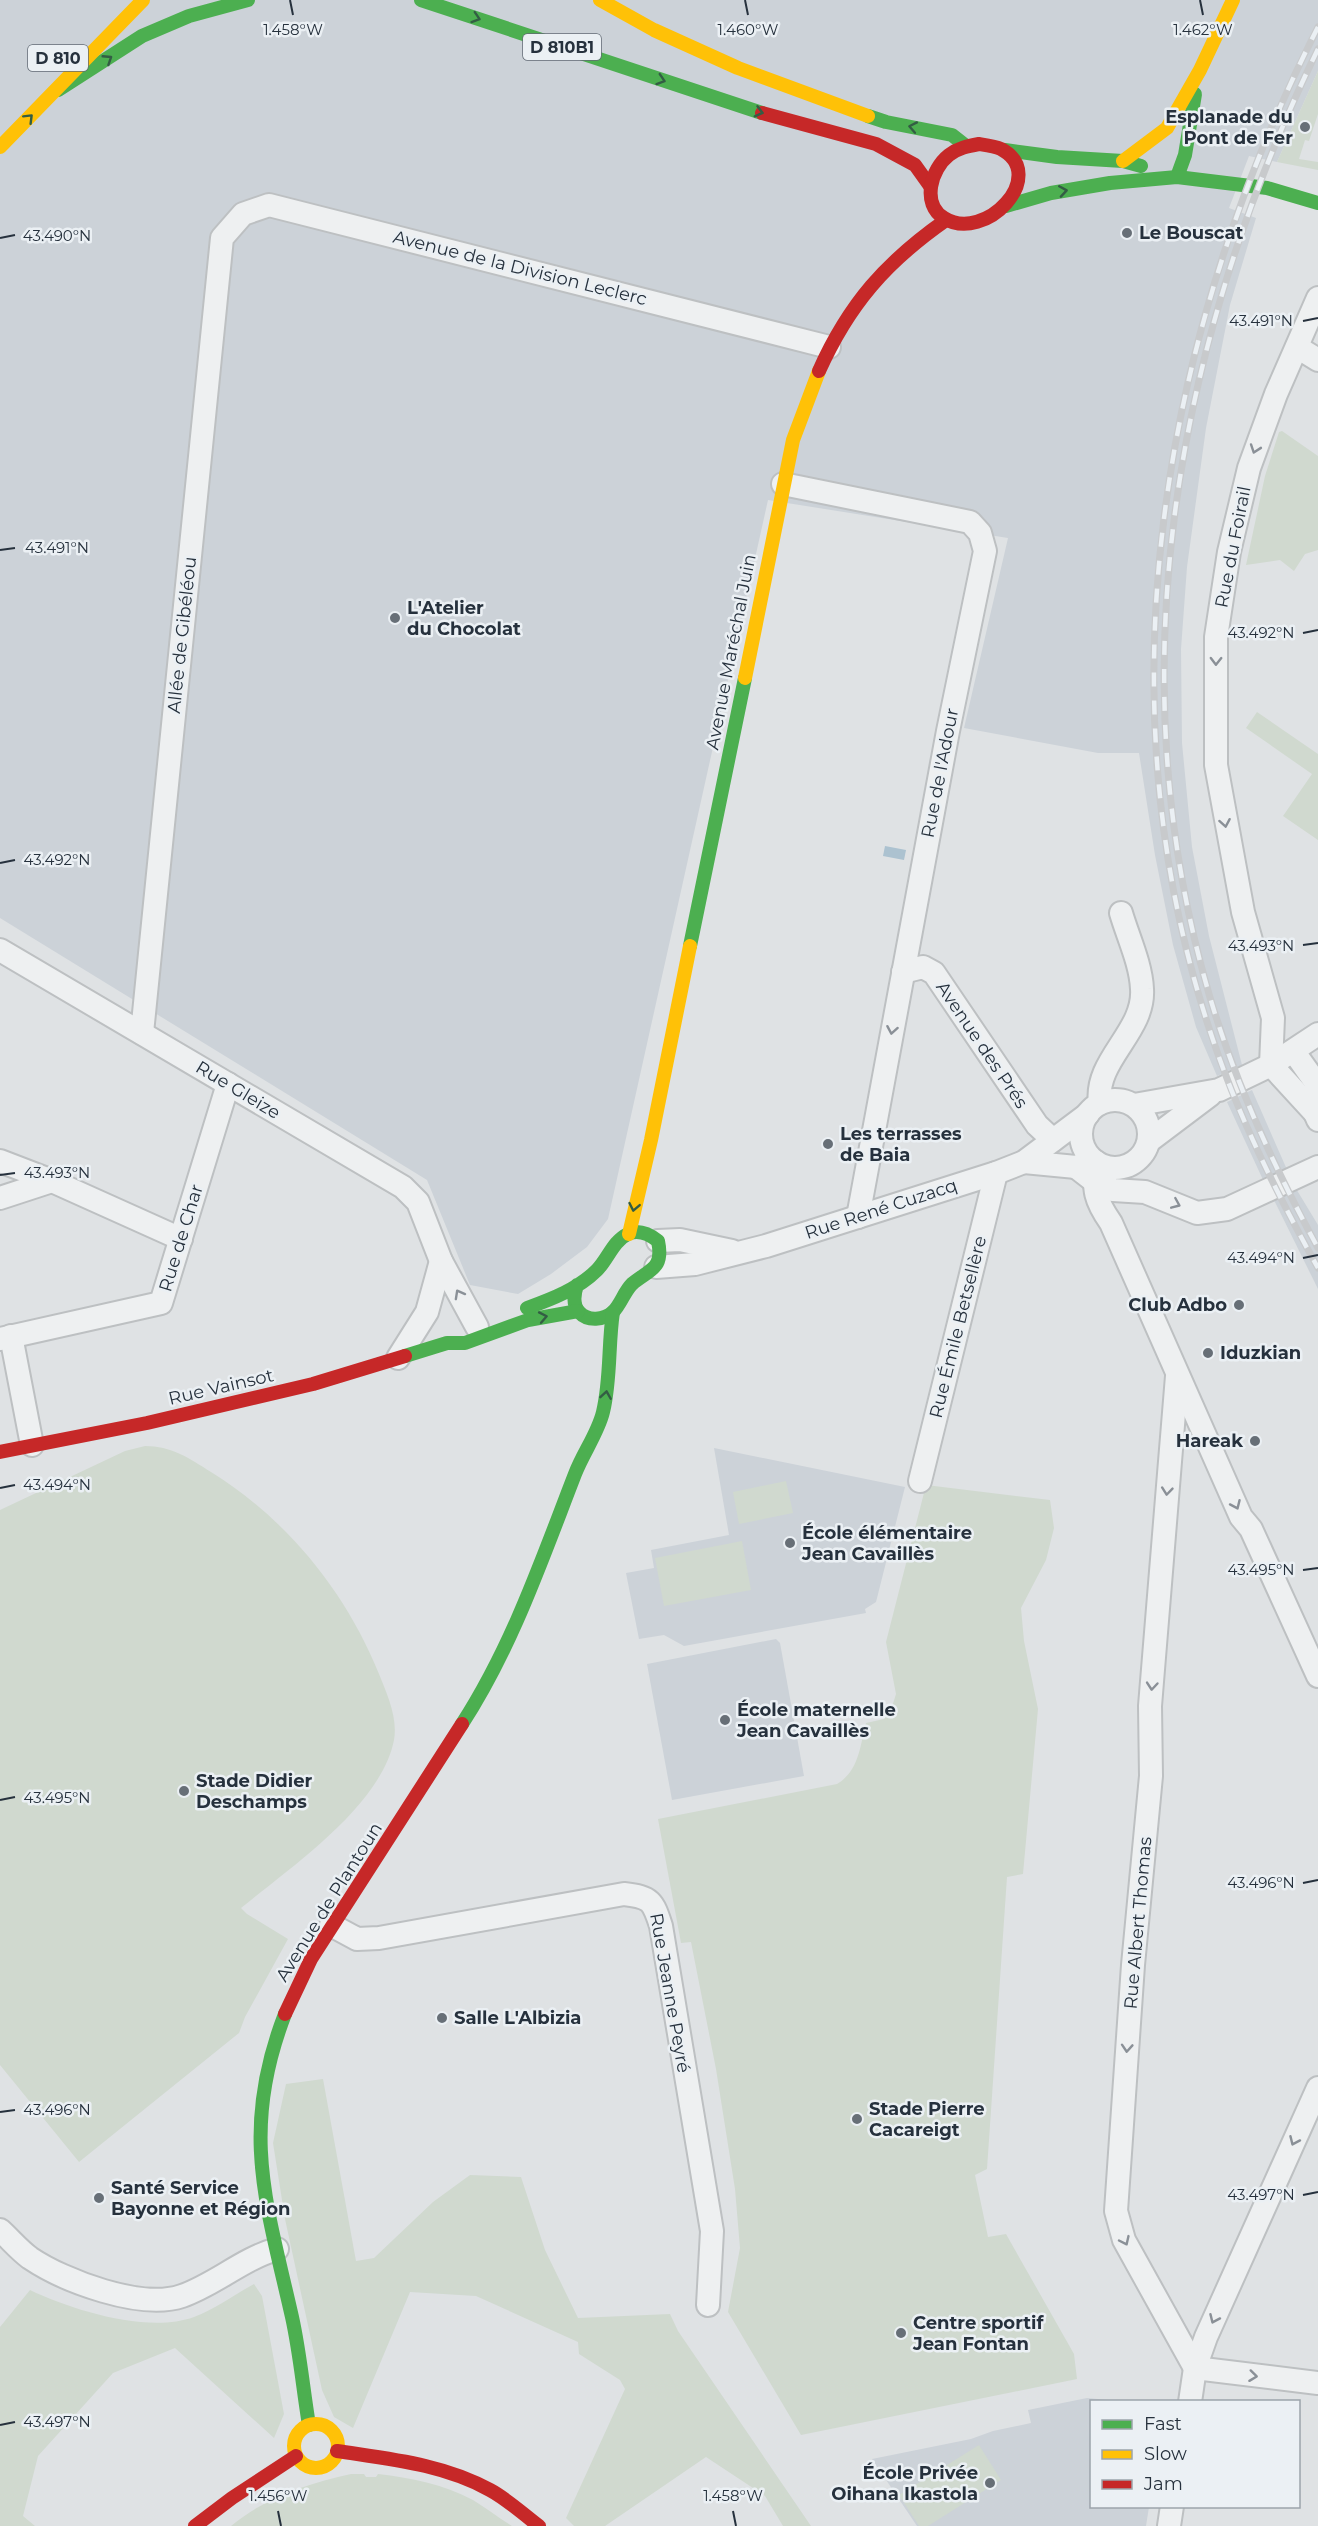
<svg xmlns="http://www.w3.org/2000/svg" width="1318" height="2526" viewBox="0 0 1318 2526" font-family="Montserrat,sans-serif">
  <style>
    .built { fill: #ccd2d8 }
    .green { fill: #d0d9cf }
    .water { fill: #acc2d0 }
    .lines { fill: none; stroke-linecap: round; stroke-linejoin: round }
    .street-casing { stroke: #bdc0c2; stroke-width: 26 }
    .street { stroke: #eef0f1; stroke-width: 22 }
    .fast { stroke: #4caf50; stroke-width: 14 }
    .slow { stroke: #ffc107; stroke-width: 14 }
    .jam { stroke: #c62828; stroke-width: 14 }
    .rail-casing { stroke: #c8cacc; stroke-width: 7 }
    .rail { stroke: #ebf0f4; stroke-width: 4.5; stroke-dasharray: 14; stroke-linecap: butt }
    .oneway { stroke: #335d44 }
    .oneway2 { stroke: #8a9097 }
    .ticks { fill: none; stroke: #26313d; stroke-width: 2 }
    .poi-dot { fill: #676f77; stroke: #ebf0f4; stroke-width: 2 }
    .labels { text-anchor: middle; dominant-baseline: central; stroke-width: 5; stroke-linejoin: round; paint-order: stroke }
    .shield { fill: #ebf0f4; stroke: #616a74; stroke-width: 1.5 }
    .shield-label { font-size: 16px; font-weight: bold; fill: #26313d }
    .poi-label { font-size: 18px; font-weight: bold; fill: #26313d; stroke: #ebf0f4; text-anchor: start }
    .street-label { font-size: 18px; fill: #26313d; stroke: #ebf0f4 }
    .ticks-label { font-size: 15px; text-anchor: middle; fill: #26313d; stroke: #ebf0f4; stroke-width: 5; stroke-linejoin: round; paint-order: stroke }
  </style>
  <rect width="100%" height="100%" fill="#dfe2e4"/>
  <!-- built -->
  <g class="built">
    <polygon points="0,0 1318,0 1318,71 1277,162 1249,156 1229,208 1256,218 1230,305 1206,428 1187,567 1181,649 1182,743 1192,847 1209,936 1242,1065 1217,1076 1196,1027 1173,945 1155,855 1139,753 1098,753 964,728 1008,538 768,500 608,1219 587,1247 551,1274 518,1294 470,1285 427,1180 0,918"/>
    <polygon points="1252,1090 1288,1172 1264,1182 1227,1102"/>
    <polygon points="1295,1187 1318,1225 1318,1289 1272,1196"/>
    <polygon points="714,1448 905,1487 876,1602 865,1609 866,1613 684,1646 664,1635 639,1639 626,1573 654,1568 651,1550 729,1535"/>
    <polygon points="776,1639 780,1643 804,1776 672,1800 647,1664"/>
    <polygon points="1087,2398 1119,2401 1092,2402 1092,2506 1149,2507 1146,2526 917,2526 872,2459 971,2439 993,2431 1031,2423 1028,2410"/>
  </g>
  <!-- green -->
  <g class="green">
    <polygon points="1318,71 1318,114 1309,141 1305,140 1299,159 1318,162 1318,170 1277,162"/>
    <polygon points="1282,431 1318,456 1318,550 1305,554 1294,571 1280,560 1246,565 1265,476 1279,432"/>
    <polygon points="1257,712 1318,754 1318,840 1283,816 1312,774 1246,728"/>
    <path d="M145 1446C171 1446 189 1458 211 1472 287 1519 346 1592 379 1674 387 1694 398 1718 394 1740 381 1806 291 1867 241 1908L247 1914 288 1939 245 2017 239 2033 79 2162 0 2065V1510L125 1451Z"/>
    <polygon points="786,1481 793,1513 739,1524 733,1492"/>
    <path d="M926 1485 1050 1500 1054 1528 1046 1560 1021 1608 1024 1641 1038 1709 1023 1874 1007 1877 987 2169 975 2175 988 2237 1006 2234 1074 2354 1077 2379 801 2435 728 2312 740 2248 735 2189 716 2069 691 1942 681 1943 658 1819 837 1784C859 1771 860 1746 866 1723L884 1719 891 1710 896 1694 886 1642Z"/>
    <polygon points="742,1541 751,1590 664,1606 655,1558"/>
    <polygon points="323,2079 356,2261 374,2258 433,2202 470,2175 521,2177 545,2250 578,2318 670,2314 678,2331 811,2526 783,2526 765,2496 706,2457 605,2526 574,2526 566,2518 625,2389 620,2380 579,2354 578,2342 476,2296 410,2292 353,2428 334,2417 322,2390 285,2219 273,2143 286,2084"/>
    <path d="M254 2284 262 2296 284 2414 274 2438 175 2348 113 2373 38 2456 23 2516 35 2526H0V2327L30 2290C72 2310 148 2334 194 2317 215 2309 234 2295 254 2284Z"/>
    <polygon points="979,2445 1001,2480 928,2526 919,2526 899,2495"/>
    <path d="M351 2474H364L366 2477H376L378 2474C411 2478 443 2484 473 2500 486 2508 499 2518 512 2526H231C266 2497 307 2484 351 2474Z"/>
  </g>
  <!-- water -->
  <polygon class="water" points="885,846 906,850 904,860 883,856"/>
  <g class="lines">
    <defs>
      <g id="street">
        <polyline points="1297,347 1318,360"/>
        <polyline points="783,484 970,522 980,533 985,551 948,731 858,1217"/>
        <polyline points="0,950 403,1187 418,1202 441,1261 477,1327"/>
        <polyline points="903,972 923,967 934,973 1037,1125 1053,1140"/>
        <polyline points="142,1033 222,238 243,214 269,205 829,347"/>
        <polyline points="1294,1052 1316,1083 1315,1113 1318,1120"/>
        <circle cx="1115" cy="1134" r="34"/>
        <path d="M1100 1103C1094 1060 1145 1032 1142 989 1141 964 1128 937 1121 913"/>
        <polyline points="1134,1105 1219,1090 1271,1065 1318,1034"/>
        <polyline points="1315,1113 1271,1065 1273,1018 1243,912 1216,765 1216,637 1229,552 1249,468 1276,394 1318,298"/>
        <polyline points="1149,1141 1210,1095"/>
        <polyline points="0,1161 52,1181 181,1239"/>
        <polyline points="1024,1162 1076,1167 1090,1162"/>
        <path d="M1096 1162C1093 1190 1095 1200 1111 1223L1241 1517 1251 1529 1318 1676"/>
        <polyline points="1076,1167 1094,1181 1113,1190 1145,1192 1197,1213 1227,1209 1318,1167"/>
        <polyline points="0,1198 52,1181"/>
        <polyline points="658,1241 680,1240 732,1251"/>
        <polyline points="656,1267 695,1264 766,1246 996,1173 1024,1162 1088,1114"/>
        <polyline points="11,1336 32,1445"/>
        <polyline points="0,1339 161,1303 228,1084"/>
        <polyline points="398,1358 427,1312 441,1261"/>
        <polyline points="1177,1376 1150,1706 1151,1776 1133,1965 1116,2211 1124,2240 1195,2368"/>
        <polyline points="920,1481 996,1173"/>
        <path d="M331 1925 357 1939 379 1938 624 1894C651 1897 653 1901 661 1926L712 2231 708 2305"/>
        <path d="M0 2230C10 2239 19 2250 30 2258 64 2281 141 2310 182 2296 216 2284 242 2259 277 2249"/>
        <polyline points="1195,2368 1318,2383"/>
        <polyline points="1190,2402 1195,2368 1206,2337 1318,2088"/>
        <polyline points="1169,2526 1172,2506"/>
      </g>
    </defs>
    <!-- street casing -->
    <use href="#street" class="street-casing"/>
    <!-- street -->
    <use href="#street" class="street"/>
    <!-- fast -->
    <g class="fast">
      <polyline points="421,0 762,113"/>
      <polyline points="58,90 142,36 189,16 248,0"/>
      <polyline points="868,116 886,122 952,135 966,146"/>
      <polyline points="1005,150 1057,157 1123,161 1141,166"/>
      <polyline points="1177,177 1185,155 1195,94"/>
      <polyline points="1006,206 1051,193 1110,183 1177,177 1267,188 1318,203"/>
      <polyline points="690,946 745,678"/>
      <path d="M527 1308C552 1299 578 1289 597 1270 608 1259 613 1241 628 1234 639 1229 649 1234 658 1241 664 1269 650 1269 632 1284 624 1292 621 1304 613 1312 604 1320 588 1322 579 1312 572 1304 574 1294 577 1285"/>
      <polyline points="405,1356 447,1343 465,1343 528,1320 578,1311"/>
      <path d="M462 1724C512 1647 542 1559 575 1474 583 1453 598 1433 603 1412 611 1379 608 1345 613 1312"/>
      <path d="M285 2014C240 2130 266 2202 292 2317 300 2353 303 2389 309 2425"/>
    </g>
    <!-- slow -->
    <g class="slow">
      <polyline points="600,0 654,30 738,68 868,116"/>
      <polyline points="0,147 143,0"/>
      <polyline points="1123,161 1167,128 1200,70 1233,0"/>
      <polyline points="745,678 793,440 819,371"/>
      <polyline points="629,1234 651,1140 690,946"/>
      <circle cx="316" cy="2446" r="22"/>
    </g>
    <!-- jam -->
    <g class="jam">
      <polyline points="762,113 876,144 915,165 930,186"/>
      <path d="M979 144C986 145 995 146 1001 149 1050 175 985 244 944 218 921 204 931 169 949 155 958 148 968 146 979 144Z"/>
      <path d="M819 371C849 304 886 262 946 220"/>
      <polyline points="0,1452 147,1423 313,1384 405,1356"/>
      <polyline points="285,2014 311,1959 462,1724"/>
      <path d="M337 2451C389 2459 443 2464 490 2490 507 2499 523 2514 539 2526"/>
      <polyline points="195,2526 232,2498 296,2456"/>
    </g>
    <defs>
      <g id="rail">
        <path d="M1318 27C1162 335 1099 697 1210 1031 1237 1114 1276 1192 1318 1268"/>
        <path d="M1318 49C1175 344 1116 674 1209 994 1235 1083 1274 1167 1318 1248"/>
      </g>
    </defs>
    <!-- rail casing -->
    <use href="#rail" class="rail-casing"/>
    <!-- rail -->
    <use href="#rail" class="rail"/>
  </g>
  <!-- one-way arrows -->
  <defs><path id="oneway-chevron" d="M-2-3.5L2.5 0L-2 3.5" fill="none" stroke-width="1.6" stroke-linecap="round" stroke-linejoin="round" transform="scale(1.5)"/></defs>
  <g class="oneway">
    <use href="#oneway-chevron" transform="translate(476 18) rotate(18)"/>
    <use href="#oneway-chevron" transform="translate(108 59) rotate(-33)"/>
    <use href="#oneway-chevron" transform="translate(661 80) rotate(18)"/>
    <use href="#oneway-chevron" transform="translate(759 112) rotate(15)"/>
    <use href="#oneway-chevron" transform="translate(29 118) rotate(-45)"/>
    <use href="#oneway-chevron" transform="translate(913 127) rotate(-169)"/>
    <use href="#oneway-chevron" transform="translate(1063 191) rotate(-9)"/>
    <use href="#oneway-chevron" transform="translate(634 1207) rotate(101)"/>
    <use href="#oneway-chevron" transform="translate(543 1317) rotate(-11)"/>
    <use href="#oneway-chevron" transform="translate(606 1395) rotate(-81)"/>
  </g>
  <g class="oneway2">
    <use href="#oneway-chevron" transform="translate(1255 449) rotate(109)"/>
    <use href="#oneway-chevron" transform="translate(1216 661) rotate(91)"/>
    <use href="#oneway-chevron" transform="translate(1225 823) rotate(80)"/>
    <use href="#oneway-chevron" transform="translate(892 1030) rotate(100)"/>
    <use href="#oneway-chevron" transform="translate(1176 1204) rotate(23)"/>
    <use href="#oneway-chevron" transform="translate(459 1294) rotate(-119)"/>
    <use href="#oneway-chevron" transform="translate(1167 1491) rotate(96)"/>
    <use href="#oneway-chevron" transform="translate(1236 1505) rotate(66)"/>
    <use href="#oneway-chevron" transform="translate(1152 1686) rotate(95)"/>
    <use href="#oneway-chevron" transform="translate(1127 2048) rotate(94)"/>
    <use href="#oneway-chevron" transform="translate(1294 2141) rotate(114)"/>
    <use href="#oneway-chevron" transform="translate(1125 2241) rotate(65)"/>
    <use href="#oneway-chevron" transform="translate(1214 2319) rotate(114)"/>
    <use href="#oneway-chevron" transform="translate(1253 2376) rotate(7)"/>
  </g>
  <!-- ticks -->
  <path class="ticks" d="M290 0 293 15M745 0 748 15M1200 0 1203 15M0 238 15 235M1303 321 1318 318M0 550 15 548M1303 633 1318 630M0 863 15 860M1303 945 1318 943M0 1175 15 1173M1303 1258 1318 1255M0 1488 15 1485M1303 1570 1318 1568M0 1800 15 1797M1303 1883 1318 1880M0 2112 15 2110M1303 2195 1318 2192M0 2425 15 2422M278 2511 281 2526M733 2511 736 2526"/>
  <!-- markers -->
  <g class="poi-dot">
    <circle cx="1305" cy="127" r="6"/>
    <circle cx="1127" cy="233" r="6"/>
    <circle cx="395" cy="618" r="6"/>
    <circle cx="828" cy="1144" r="6"/>
    <circle cx="1239" cy="1305" r="6"/>
    <circle cx="1208" cy="1353" r="6"/>
    <circle cx="1255" cy="1441" r="6"/>
    <circle cx="790" cy="1543" r="6"/>
    <circle cx="725" cy="1720" r="6"/>
    <circle cx="184" cy="1791" r="6"/>
    <circle cx="442" cy="2018" r="6"/>
    <circle cx="857" cy="2119" r="6"/>
    <circle cx="99" cy="2198" r="6"/>
    <circle cx="901" cy="2333" r="6"/>
    <circle cx="990" cy="2483" r="6"/>
  </g>
  <g class="labels">
    <!-- shield labels -->
    <g class="shield">
      <rect x="523" y="34" width="78" height="26" rx="4.5"/>
      <rect x="28" y="45" width="60" height="26" rx="4.5"/>
    </g>
    <g class="shield-label">
      <text x="562" y="47">D 810B1</text>
      <text x="58" y="58">D 810</text>
    </g>
    <!-- poi labels -->
    <g class="poi-label">
      <text x="1293" y="117" text-anchor="end">Esplanade du<tspan x="1293" dy="21">Pont de Fer</tspan></text>
      <text x="1139" y="233">Le Bouscat</text>
      <text x="407" y="608">L'Atelier<tspan x="407" dy="21">du Chocolat</tspan></text>
      <text x="840" y="1134">Les terrasses<tspan x="840" dy="21">de Baia</tspan></text>
      <text x="1227" y="1305" text-anchor="end">Club Adbo</text>
      <text x="1220" y="1353">Iduzkian</text>
      <text x="1243" y="1441" text-anchor="end">Hareak</text>
      <text x="802" y="1533">École élémentaire<tspan x="802" dy="21">Jean Cavaillès</tspan></text>
      <text x="737" y="1710">École maternelle<tspan x="737" dy="21">Jean Cavaillès</tspan></text>
      <text x="196" y="1781">Stade Didier<tspan x="196" dy="21">Deschamps</tspan></text>
      <text x="454" y="2018">Salle L'Albizia</text>
      <text x="869" y="2109">Stade Pierre<tspan x="869" dy="21">Cacareigt</tspan></text>
      <text x="111" y="2188">Santé Service<tspan x="111" dy="21">Bayonne et Région</tspan></text>
      <text x="913" y="2323">Centre sportif<tspan x="913" dy="21">Jean Fontan</tspan></text>
      <text x="978" y="2473" text-anchor="end">École Privée<tspan x="978" dy="21">Oihana Ikastola</tspan></text>
    </g>
    <!-- street labels -->
    <g class="street-label">
      <text transform="translate(520 268) rotate(14)">Avenue de la Division Leclerc</text>
      <text transform="translate(1233 547) rotate(-79)">Rue du Foirail</text>
      <text transform="translate(182 635) rotate(-84)">Allée de Gibéléou</text>
      <text transform="translate(731 652) rotate(-79)">Avenue Maréchal Juin</text>
      <text transform="translate(940 773) rotate(-79)">Rue de l'Adour</text>
      <text transform="translate(982 1045) rotate(56)">Avenue des Prés</text>
      <text transform="translate(238 1090) rotate(31)">Rue Gleize</text>
      <text transform="translate(881 1209) rotate(-18)">Rue René Cuzacq</text>
      <text transform="translate(181 1238) rotate(-73)">Rue de Char</text>
      <text transform="translate(958 1327) rotate(-76)">Rue Émile Betsellère</text>
      <text transform="translate(221 1387) rotate(-13)">Rue Vainsot</text>
      <text transform="translate(329 1902) rotate(-58)">Avenue de Plantoun</text>
      <text transform="translate(1138 1923) rotate(-85)">Rue Albert Thomas</text>
      <text transform="translate(670 1993) rotate(80)">Rue Jeanne Peyré</text>
    </g>
  </g>
  <g class="ticks-label">
    <text x="293" y="35">1.458°W</text>
    <text x="748" y="35">1.460°W</text>
    <text x="1203" y="35">1.462°W</text>
    <text x="57" y="241">43.490°N</text>
    <text x="1261" y="326">43.491°N</text>
    <text x="57" y="553">43.491°N</text>
    <text x="1261" y="638">43.492°N</text>
    <text x="57" y="865">43.492°N</text>
    <text x="1261" y="951">43.493°N</text>
    <text x="57" y="1178">43.493°N</text>
    <text x="1261" y="1263">43.494°N</text>
    <text x="57" y="1490">43.494°N</text>
    <text x="1261" y="1575">43.495°N</text>
    <text x="57" y="1803">43.495°N</text>
    <text x="1261" y="1888">43.496°N</text>
    <text x="57" y="2115">43.496°N</text>
    <text x="1261" y="2200">43.497°N</text>
    <text x="57" y="2427">43.497°N</text>
    <text x="278" y="2501">1.456°W</text>
    <text x="733" y="2501">1.458°W</text>
  </g>
  <!-- legend -->
  <rect x="1090" y="2400" width="210" height="108" fill="#ebf0f4" stroke="#9ca4ab" stroke-width="1.5"/>
  <rect x="1102" y="2420" width="30" height="9" fill="#4caf50" stroke="#9ca4ab" stroke-width="1.5"/>
  <text x="1144" y="2430" font-size="18" fill="#26313d">Fast</text>
  <rect x="1102" y="2450" width="30" height="9" fill="#ffc107" stroke="#9ca4ab" stroke-width="1.5"/>
  <text x="1144" y="2460" font-size="18" fill="#26313d">Slow</text>
  <rect x="1102" y="2480" width="30" height="9" fill="#c62828" stroke="#9ca4ab" stroke-width="1.5"/>
  <text x="1144" y="2490" font-size="18" fill="#26313d">Jam</text>
</svg>
